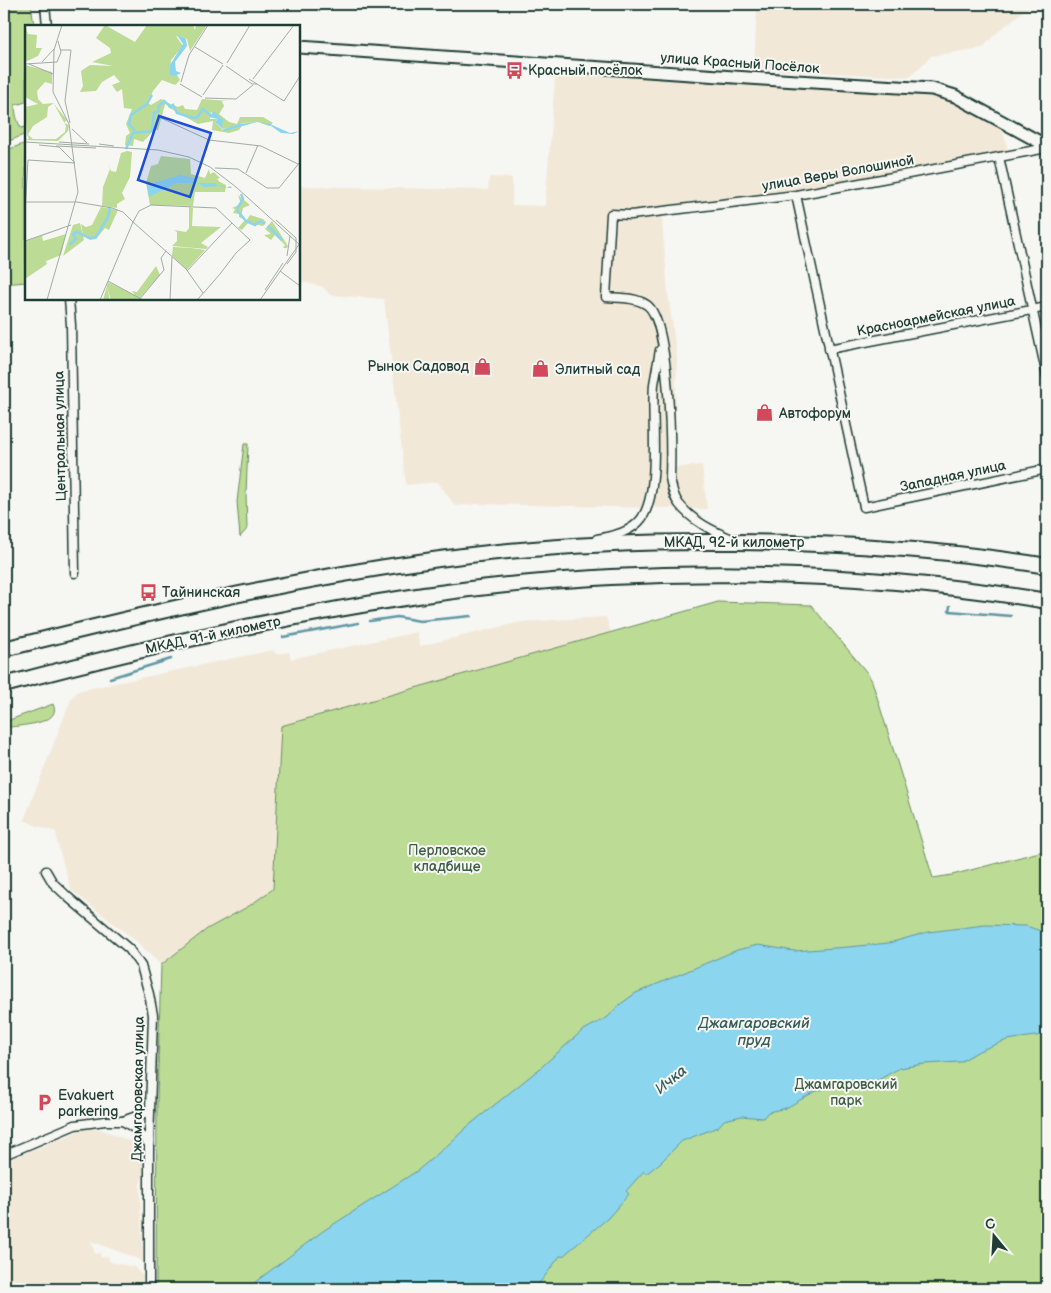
<svg xmlns="http://www.w3.org/2000/svg" width="1051" height="1293" viewBox="0 0 1051 1293" font-family="'Balsamiq Sans',sans-serif">
  <style>
    .built { fill: #f2e8d8 }
    .green { fill: #bcdb94; stroke: #6e8c64 }
    .water { fill: #8cd5ee; stroke: #6098a4 }
    .lines { fill: none; stroke-linecap: round; stroke-linejoin: round }
    .stream { stroke: #6098a4; stroke-width: 2.5 }
    .street-casing { stroke: #1f3d34; stroke-width: 11 }
    .secondary-casing { stroke: #1f3d34; stroke-width: 15 }
    .highway-casing { stroke: #1f3d34; stroke-width: 18 }
    .street { stroke: #f6f6f2; stroke-width: 8 }
    .secondary { stroke: #f6f6f2; stroke-width: 11 }
    .highway { stroke: #f6f6f2; stroke-width: 14 }
    .labels { text-anchor: middle; dominant-baseline: central; stroke-width: 4; stroke-linejoin: round; paint-order: stroke }
    .street-label { font-size: 14px; fill: #1f3d34; stroke: #f6f6f2 }
    .poi-label { font-size: 14px; fill: #1f3d34; stroke: #f6f6f2; text-anchor: start }
    .park-label { font-size: 14px; fill: #3e5d47; stroke: #f6f6f2 }
    .water-label { font-size: 15px; font-style: italic; fill: #355b59; stroke: #f6f6f2 }
    .inset-river { fill: none; stroke: #8cd5ee; stroke-width: 2.5 }
    .inset-road { fill: none; stroke: #a0aca6; stroke-width: 1 }
    .view { fill: #1d4ed8; fill-opacity: 0.15; stroke: #1d4ed8; stroke-width: 2.5 }
    .inset-edge { fill: none; stroke: #1f3d34; stroke-width: 2.5 }
  </style>
  <rect width="100%" height="100%" fill="#f6f6f2"/>
  <filter id="ink" filterUnits="userSpaceOnUse"><feTurbulence type="fractalNoise" baseFrequency=".02" numOctaves="2"/><feDisplacementMap in="SourceGraphic" scale="10" xChannelSelector="R" yChannelSelector="G"/><feConvolveMatrix kernelMatrix="1 2 1 2 8 2 1 2 1" color-interpolation-filters="sRGB"/></filter>
  <g filter="url(#ink)">
    <!-- built -->
    <g class="built">
      <polygon points="757,4 1032,4 993,36 983,48 931,56 910,77 754,69"/>
      <polygon points="556,67 933,95 949,100 1003,130 1008,152 826,185 661,208 668,294 677,358 673,468 702,465 707,509 476,504 455,506 438,482 406,485 384,299 330,295 323,287 299,281 299,186 488,190 489,177 512,178 512,205 545,206"/>
      <polygon points="606,617 611,633 281,726 273,889 249,906 207,929 161,965 136,941 71,890 57,842 56,832 35,825 24,820 72,697 78,691 273,650 276,654 289,652 291,659 417,632 420,646 521,622"/>
      <polygon points="91,1128 103,1130 144,1147 144,1173 140,1183 143,1261 91,1241 95,1254 100,1253 101,1258 108,1256 110,1262 134,1267 143,1276 144,1289 4,1289 4,1162 84,1129"/>
    </g>
    <!-- green -->
    <g class="green">
      <path d="M4 4H31L34 26H26V102L15 105C15 113 17 121 21 128L26 127V134L4 143Z"/>
      <polygon points="26,143 26,282 4,284 4,151"/>
      <polygon points="244,444 248,444 246,494 247,529 240,537 237,502"/>
      <polygon points="718,602 811,605 868,674 872,681 933,878 952,875 1047,850 1047,1289 156,1289 157,1101 161,965 207,929 249,906 273,889 281,726"/>
      <path d="M53 704C63 725 18 725 4 728V722Z"/>
    </g>
    <!-- water -->
    <polygon class="water" points="985,925 1026,926 1047,933 1047,1039 1043,1040 1042,1035 1007,1040 979,1051 960,1062 924,1064 900,1068 878,1080 850,1083 830,1087 814,1092 786,1108 768,1112 763,1118 742,1116 724,1120 718,1127 682,1141 661,1162 646,1174 644,1171 626,1191 629,1194 608,1218 563,1256 560,1256 535,1289 246,1289 323,1231 417,1171 449,1144 467,1127 538,1070 582,1031 608,1017 619,1005 636,993 737,950 758,945 794,951 848,947 889,943 928,932"/>
    <g class="lines">
      <!-- stream -->
      <g class="stream">
        <polyline points="950,606 949,611 1011,616"/>
        <polyline points="370,621 397,617 420,621 471,616"/>
        <polyline points="283,637 358,623"/>
        <polyline points="110,678 171,659"/>
      </g>
      <defs>
        <g id="street">
          <polyline points="45,4 47,26"/>
          <polyline points="999,157 1047,376"/>
          <polyline points="796,195 864,507 1047,469"/>
          <polyline points="69,299 71,325 75,573"/>
          <polyline points="829,349 1047,307"/>
          <path d="M597 539C613 536 632 532 642 518 661 489 651 420 654 384 656 373 658 361 660 350"/>
          <path d="M732 539C713 531 692 521 679 504 673 497 672 487 670 478 671 448 670 321 647 305 635 297 620 298 606 297L611 214 631 215 796 195 1047 148"/>
          <polyline points="46,871 53,883 69,898 129,949 141,966 149,994 153,1015 149,1144 149,1289"/>
          <polyline points="123,1121 150,1111"/>
          <polyline points="4,1155 75,1125 105,1121 123,1121 135,1129 149,1144"/>
        </g>
        <polyline id="secondary" points="299,47 763,79 932,89 955,96 1047,146"/>
        <g id="highway">
          <path d="M4 649C141 615 278 582 419 562 523 546 630 541 736 542 840 543 944 549 1047 566"/>
          <path d="M4 685C142 648 282 616 424 595 629 566 842 567 1047 601"/>
        </g>
      </defs>
      <!-- street casing -->
      <use href="#street" class="street-casing"/>
      <!-- secondary casing -->
      <use href="#secondary" class="secondary-casing"/>
      <!-- highway casing -->
      <use href="#highway" class="highway-casing"/>
      <!-- street -->
      <use href="#street" class="street"/>
      <!-- secondary -->
      <use href="#secondary" class="secondary"/>
      <!-- highway -->
      <use href="#highway" class="highway"/>
    </g>
  </g>
  <!-- icons -->
  <defs>
    <symbol id="bus-bare" viewBox="-9 -9 18 18"><path d="M-5-6H5V4H4V6H2V4H-2V6H-4V4H-5ZM-3.5-4V0h7V-4ZM-3.5 1.2v1.5H-2V1.2ZM2 1.2v1.5H3.5V1.2Z" fill="#d1495b" stroke="#f6f6f2" stroke-width="2.5" paint-order="stroke"/></symbol>
    <symbol id="shop-bare" viewBox="-9 -9 18 18"><path d="M-5-2.5h2.3a2.7 3.5 0 0 1 5.4 0H5L5.5 6h-11ZM-1.5-2.5h3a1.5 2.3 0 0 0-3 0Z" fill="#d1495b" stroke="#f6f6f2" stroke-width="2.5" paint-order="stroke"/></symbol>
    <symbol id="parking-bare" viewBox="-9 -9 18 18"><path d="M-3.5-5.5H1a3.5 3.5 0 0 1 0 7H-1V5.5H-3.5ZM-1-3.4V-.6H.8a1.4 1.4 0 0 0 0-2.8Z" fill="#d1495b" stroke="#f6f6f2" stroke-width="2.5" paint-order="stroke"/></symbol>
  </defs>
  <g fill-rule="evenodd">
    <use href="#bus-bare" x="502" y="58" width="25" height="25"/>
    <use href="#shop-bare" x="470" y="354" width="25" height="25"/>
    <use href="#shop-bare" x="528" y="356" width="25" height="25"/>
    <use href="#shop-bare" x="752" y="400" width="25" height="25"/>
    <use href="#bus-bare" x="136" y="580" width="25" height="25"/>
    <use href="#parking-bare" x="32" y="1090" width="25" height="25"/>
  </g>
  <g class="labels">
    <!-- street labels -->
    <g class="street-label">
      <text transform="translate(740 63) rotate(4)">улица Красный Посёлок</text>
      <text transform="translate(838 173) rotate(-10)">улица Веры Волошиной</text>
      <text transform="translate(936 316) rotate(-11)">Красноармейская улица</text>
      <text transform="translate(60 436) rotate(-91)">Центральная улица</text>
      <text transform="translate(953 476) rotate(-12)">Западная улица</text>
      <text x="734" y="542">МКАД, 92-й километр</text>
      <text transform="translate(213 635) rotate(-12)">МКАД, 91-й километр</text>
      <text transform="translate(138 1089) rotate(-89)">Джамгаровская улица</text>
    </g>
    <!-- poi labels -->
    <g class="poi-label">
      <text x="528" y="70">Красный посёлок</text>
      <text x="469" y="366" text-anchor="end">Рынок Садовод</text>
      <text x="555" y="369">Элитный сад</text>
      <text x="779" y="413">Автофорум</text>
      <text x="162" y="592">Тайнинская</text>
      <text x="58" y="1095">Evakuert<tspan x="58" dy="16">parkering</tspan></text>
    </g>
    <!-- park labels -->
    <g class="park-label">
      <text x="447" y="850">Перловское<tspan x="447" dy="16">кладбище</tspan></text>
      <text x="846" y="1084">Джамгаровский<tspan x="846" dy="16">парк</tspan></text>
    </g>
    <!-- water labels -->
    <g class="water-label">
      <text x="754" y="1023">Джамгаровский<tspan x="754" dy="17">пруд</tspan></text>
      <text transform="translate(671 1080) rotate(-39)">Ичка</text>
    </g>
  </g>
  <!-- overview -->
  <g transform="translate(25 25)">
    <rect width="275" height="275" fill="#f6f6f2"/>
    <path d="M0 0 3 9 12 10 11 23H17L13 31 0 37ZM80 0 110 17 122 0H168L170 5 171 0H182L165 26 162 14 151 11 158 21 146 35 145 49 152 50 155 55 150 60 137 55 128 66 123 78 126 80 136 74 141 76 133 105H129L118 117 109 114 108 121 100 120 101 111 105 108 101 99 107 84 99 83 97 64 92 67 87 60 95 57 89 50 77 57 71 66 55 67 58 61 56 46 65 40 88 41 67 37 86 28 85 23 71 13ZM0 40 27 47V59L20 57 12 66 13 74 18 79 29 78 23 82 22 92 8 101 2 111 0 82 13 79 0 72ZM177 74 204 76H197L199 81 194 89 204 97 212 99 215 92H238L248 98 244 101 234 97 218 98 201 104 197 103 196 93 186 87 185 94H193L190 97 198 105 218 99 214 105 204 108 187 105 188 96 173 99 143 82V78L153 82 158 80 160 84 172 85ZM29 79 42 95 39 98 44 100 43 106 33 116 0 115 4 114 2 109 8 114H31L40 107 41 101ZM102 126 107 127 105 152 97 168 100 174 92 179V183L77 181 78 162 85 144 83 138 86 146 91 147 96 128ZM136 131 165 134 166 149 180 153 184 144 185 149 189 147 195 153 192 154 195 157 201 160 200 167H170L168 181 125 180 121 158 126 141 133 139ZM213 170 225 180 218 183 216 191 221 196 225 190 238 194 241 197 238 201 223 198 217 205 213 203 220 195 214 192V189L208 188 210 184 207 183 216 179ZM76 182 93 185 84 205 80 203 71 214 65 215 58 210 56 199 61 202 67 200ZM164 182 168 183 167 201 196 202 176 218 183 222 181 224 147 221 152 216V207L149 205 161 207 164 203ZM247 196 263 221 262 223H258L260 220 250 210 246 215 239 210 246 209 240 204ZM55 198 59 215 38 231 48 200ZM39 203 17 211 18 216 41 209 36 230 21 236 22 239 0 254V216ZM148 222 166 223 180 225 162 245 147 231ZM131 241 135 250 113 275H86L82 262 85 275H78L83 257 110 270 107 266 112 267Z" fill="#bcdb94"/>
    <path d="M152 10 161 14 162 21 150 37 151 46 156 48 150 51 145 50V40L158 19ZM189 86 198 95 197 103 200 104 214 99 232 97 245 99 265 108 275 106 268 109 256 108 246 101 232 97 200 106 190 97 193 94 184 92ZM155 150 170 153 172 158H190L193 161 196 160 202 163 205 161 207 163H199L196 161 179 162 172 158H152L124 172 122 160Z" fill="#8cd5ee"/>
    <path class="inset-river" d="M110 106 104 99 106 90 122 79 127 70M101 124 108 108 127 106 129 88 134 86 133 82 139 76 146 82 148 80 152 88 165 92 172 93 178 84 186 91M212 184 218 174 216 169M212 185 221 196 230 200 235 196 240 199M243 201 257 215M44 220 51 214 48 209 52 207 64 213 71 212 83 192 85 182"/>
    <path class="inset-road" d="M170 22 198 39M35 25H46L40 76 45 98M17 37 29 24M202 38 225 0M0 39 32 37 36 27 33 16M4 39 28 49M201 41 227 59H232M224 54 259 76 275 51M228 54 269 0M156 57 164 30 183 0M155 59 177 72M178 70 198 40M180 73 211 74 228 60M136 93 184 115 236 121 273 139M47 104 62 118M0 117 133 125 164 132 185 142 211 162 275 220M34 117 64 119M74 119 89 121M14 120 34 122 50 138M31 121 71 123M190 143 213 144 242 163H254L275 137M221 148 233 120M0 177H52L87 183 98 187 108 197 75 275M0 187 3 135 50 138M251 195 271 213V227L262 239M0 216 46 200M262 231 265 211M162 246 207 198M255 246 275 261M83 256 118 275M240 265 258 238M22 275 53 167 44 99 28 67 29 25 37 0M114 275 139 245 136 233 141 226M145 275 147 232M172 275 182 264 195 249 211 228 225 215 191 183 126 180 114 186 108 197 161 244 178 268M235 275 275 218"/>
    <path class="view" d="M134 91 186 108 165 172 113 155Z"/>
    <rect width="275" height="275" class="inset-edge"/>
  </g>
  <!-- margin -->
  <rect width="1051" height="1293" fill="none" stroke="#f6f6f2" stroke-width="20"/>
  <rect x="10" y="10" width="1031" height="1273" fill="none" stroke="#1f3d34" stroke-width="2" filter="url(#ink)"/>
  <!-- north arrow -->
  <g transform="translate(994 1236) rotate(342)" stroke="#f6f6f2" stroke-width="4" paint-order="stroke">
  <path d="M0-4L9 19L0 12L-9 19Z" fill="#1f3d34"/>
  <text y="-8" font-size="14" font-weight="bold" text-anchor="middle" fill="#1f3d34">С</text>
  </g>
</svg>
